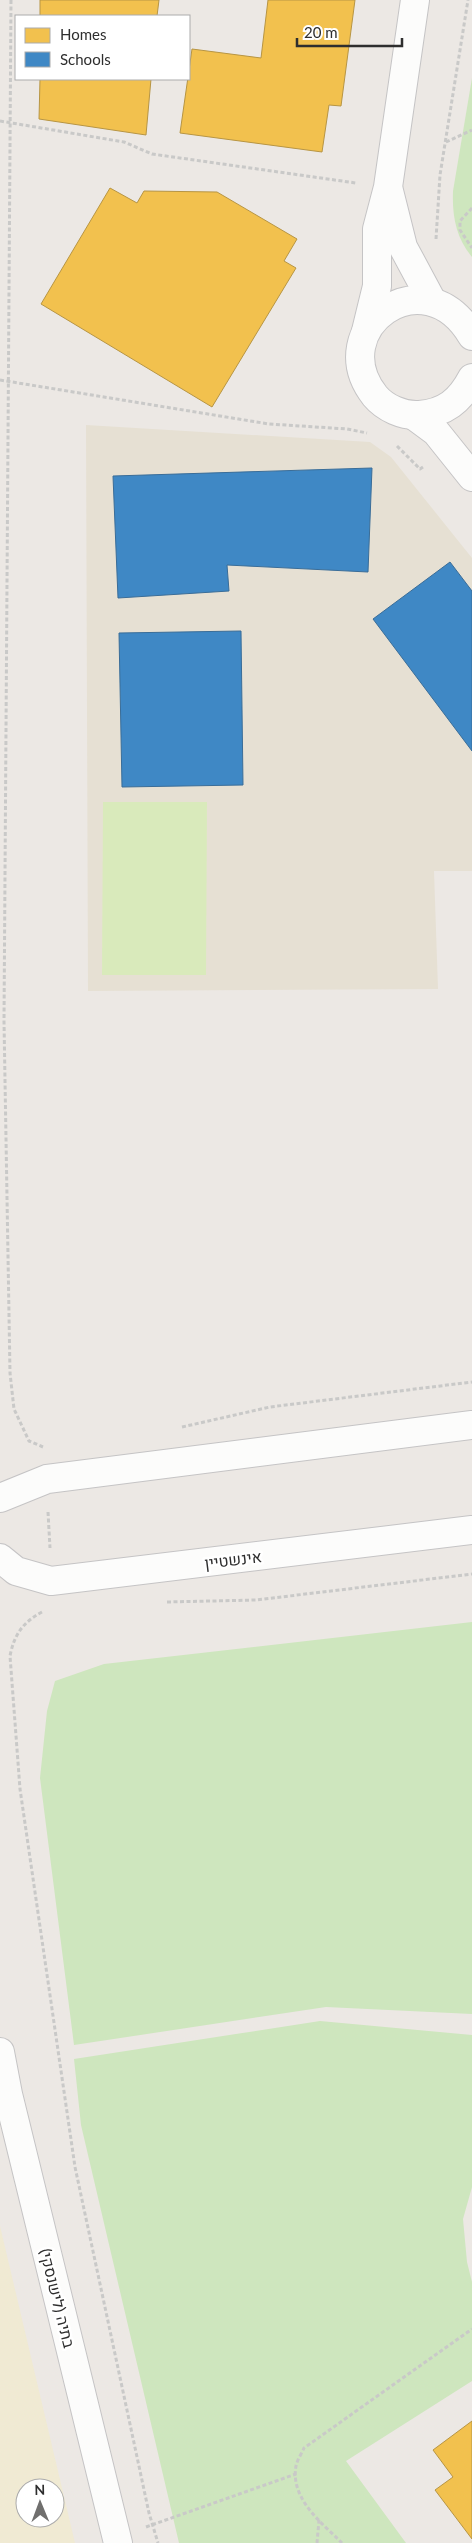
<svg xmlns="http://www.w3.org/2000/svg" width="472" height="2543" viewBox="0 0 472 2543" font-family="Lato,Heebo,sans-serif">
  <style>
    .education { fill: #e6e0d3 }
    .green { fill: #cee6be }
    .sand { fill: #f0ead3; fill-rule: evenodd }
    .pitch { fill: #d9eabb }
    .homes { fill: #f2c14e; stroke: #b79544 }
    .schools { fill: #3f88c5; stroke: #3a6d98 }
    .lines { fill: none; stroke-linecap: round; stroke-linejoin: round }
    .minor-casing { stroke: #c5c4c5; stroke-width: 30 }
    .path { stroke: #c9c9c8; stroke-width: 3; stroke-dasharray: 4 2.5; stroke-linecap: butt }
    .minor { stroke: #fcfcfb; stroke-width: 28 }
    .labels { text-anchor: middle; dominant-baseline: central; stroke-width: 5; stroke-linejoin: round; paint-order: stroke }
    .street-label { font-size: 16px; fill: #2e2e2e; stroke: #fff }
  </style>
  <rect width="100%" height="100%" fill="#ece8e4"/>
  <!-- education -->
  <polygon class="education" points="86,425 370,442 391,457 472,558 472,871 434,871 438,989 88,991"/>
  <!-- green -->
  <g class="green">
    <path d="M472 78V257C456 238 452 216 453 191Z"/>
    <polygon points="472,1622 472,2014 326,2007 74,2045 40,1778 47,1711 55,1681 104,1664"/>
    <polygon points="320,2021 472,2035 472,2187 463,2219 467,2262 472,2282 472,2381 346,2461 406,2543 179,2543 81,2125 74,2059"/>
  </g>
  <!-- sand -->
  <path class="sand" d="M0 2226 75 2543H0ZM25 2488H55V2518H25Z"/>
  <!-- pitch -->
  <polygon class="pitch" points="103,802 207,802 206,975 102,975"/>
  <!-- homes -->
  <g class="homes">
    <polygon points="40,0 159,0 157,16 40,16"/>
    <polygon points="268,0 355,0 341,106 329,105 322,152 180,133 192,49 261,58"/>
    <polygon points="40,79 151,79 146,135 39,119"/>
    <polygon points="110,188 137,203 144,191 217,192 297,239 284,261 296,268 212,407 41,304"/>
    <polygon points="472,2421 472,2539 435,2490 453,2477 433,2450"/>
  </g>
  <!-- schools -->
  <g class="schools">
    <polygon points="372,468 368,572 227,565 229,591 118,598 113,476"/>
    <polygon points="450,562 472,591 472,751 373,619"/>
    <polygon points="241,631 243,785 122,787 119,633"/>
  </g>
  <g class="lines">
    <defs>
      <g id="minor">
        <polyline points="389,191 403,247 432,301"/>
        <polyline points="366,331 377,286 377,229 388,187 415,0"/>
        <path d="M472 336C424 254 322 329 375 396 385 408 403 416 419 415 445 413 460 401 472 378"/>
        <polyline points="413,415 436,432 472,477"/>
        <polyline points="0,1498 47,1479 472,1425"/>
        <polyline points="0,1558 16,1571 51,1581 472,1530"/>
        <polyline points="0,2052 8,2094 118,2543"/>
      </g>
    </defs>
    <!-- minor casing -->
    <use href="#minor" class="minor-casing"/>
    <!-- path -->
    <g class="path">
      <polyline points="11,0 4,1021 10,1373 14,1409 29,1441 43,1447"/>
      <polyline points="0,121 124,142 152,154 356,183"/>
      <polyline points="446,142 472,130"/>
      <polyline points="472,208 460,221 460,230 472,248"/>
      <polyline points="436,239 440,175 468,0"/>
      <polyline points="0,380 269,424 347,429 367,433"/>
      <polyline points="397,446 420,469 423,467"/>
      <polyline points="182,1427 270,1407 472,1382"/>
      <polyline points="48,1512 50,1548"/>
      <polyline points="167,1602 256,1600 472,1574"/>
      <path d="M42 1612C23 1622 14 1635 10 1656L20 1789 75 2167 149 2513 158 2543"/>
      <polyline points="146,2527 296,2474"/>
      <polyline points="317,2543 319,2520"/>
      <path d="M342 2543C322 2523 290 2499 296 2466 297 2460 302 2453 304 2448L472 2329"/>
    </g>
    <!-- minor -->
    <use href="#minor" class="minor"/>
  </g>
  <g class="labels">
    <!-- street labels -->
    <g class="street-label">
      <text transform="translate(233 1559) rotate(-7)">אינשטיין</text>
      <text transform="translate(58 2298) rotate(76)">בתיה (לישנסקי)</text>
    </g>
  </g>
  <!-- legend -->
  <rect x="15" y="15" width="175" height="65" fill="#ffffff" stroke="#ababab"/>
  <rect x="25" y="28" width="25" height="15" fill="#f2c14e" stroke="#ababab"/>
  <text x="60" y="40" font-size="15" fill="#2e2e2e">Homes</text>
  <rect x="25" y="52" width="25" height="15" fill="#3f88c5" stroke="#ababab"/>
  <text x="60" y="65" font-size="15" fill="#2e2e2e">Schools</text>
  <!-- north arrow -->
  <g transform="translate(40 2503) rotate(359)"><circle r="24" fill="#ffffff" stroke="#ababab"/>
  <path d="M0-4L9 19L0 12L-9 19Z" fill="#706f6e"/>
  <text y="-8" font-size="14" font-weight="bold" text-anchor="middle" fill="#2e2e2e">N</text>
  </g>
  <!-- scale -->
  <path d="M297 38v8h105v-8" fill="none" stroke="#2e2e2e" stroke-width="2.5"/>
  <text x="304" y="38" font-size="15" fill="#2e2e2e" stroke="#ffffff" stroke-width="4" paint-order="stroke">20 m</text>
</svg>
